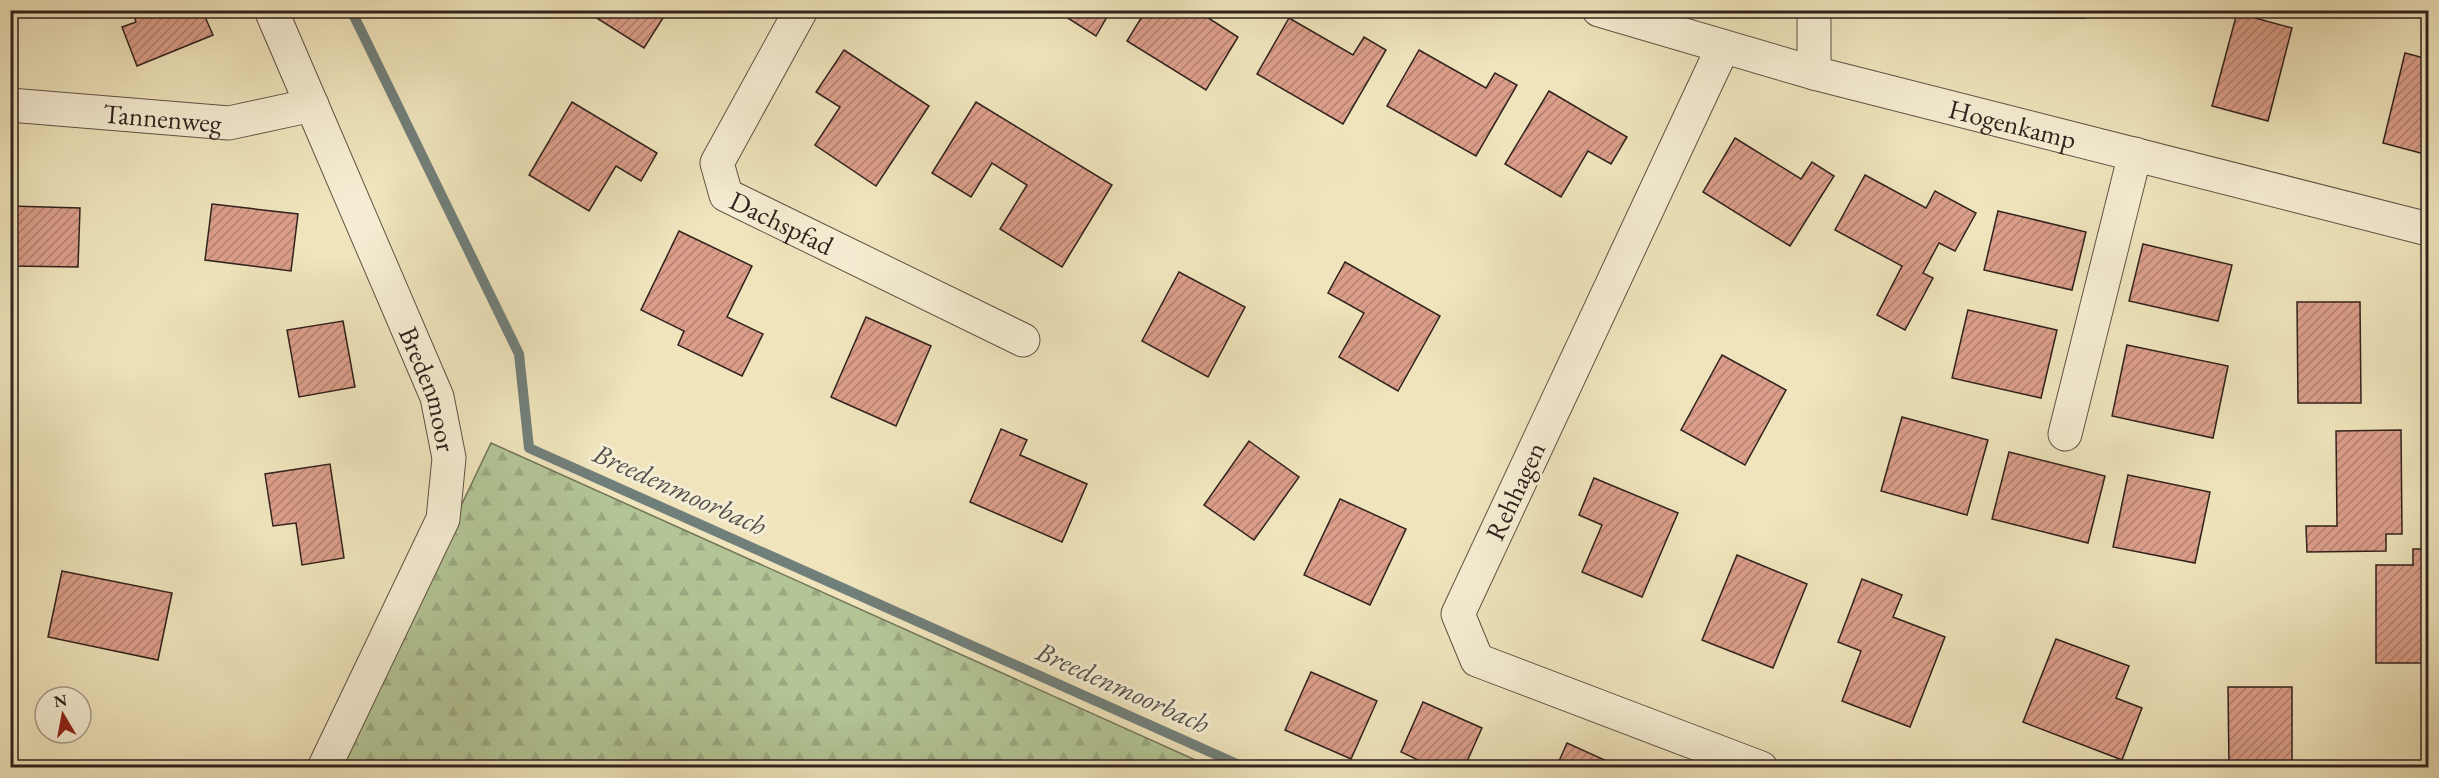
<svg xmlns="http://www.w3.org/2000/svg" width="2439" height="778" viewBox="0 0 2439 778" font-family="'EB Garamond',serif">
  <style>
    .forest { fill: url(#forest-firs); stroke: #72745a; stroke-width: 1.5 }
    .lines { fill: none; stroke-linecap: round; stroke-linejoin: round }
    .stream { stroke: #717f7a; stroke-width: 10 }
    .building { fill: url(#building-hatch); stroke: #31221d; stroke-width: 1.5 }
    .minor-casing { stroke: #605245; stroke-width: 35 }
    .minor { stroke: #f5edd3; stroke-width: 33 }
    .labels { text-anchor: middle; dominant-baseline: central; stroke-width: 6; stroke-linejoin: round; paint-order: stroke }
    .street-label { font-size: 27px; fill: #31221d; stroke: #f5edd3 }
    .water-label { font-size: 28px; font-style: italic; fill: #51504c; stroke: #f5edd3 }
  </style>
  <defs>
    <pattern id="forest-firs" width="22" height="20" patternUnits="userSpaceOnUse" patternTransform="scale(1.5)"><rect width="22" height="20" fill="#b3c596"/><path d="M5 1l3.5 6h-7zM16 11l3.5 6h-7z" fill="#9aa981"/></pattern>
    <pattern id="building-hatch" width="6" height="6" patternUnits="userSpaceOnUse" patternTransform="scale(1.5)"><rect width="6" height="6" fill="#db9e8a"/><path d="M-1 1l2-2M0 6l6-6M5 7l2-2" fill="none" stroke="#b28070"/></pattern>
  </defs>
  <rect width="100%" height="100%" fill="#efe4bc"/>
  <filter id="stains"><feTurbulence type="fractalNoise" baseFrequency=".00333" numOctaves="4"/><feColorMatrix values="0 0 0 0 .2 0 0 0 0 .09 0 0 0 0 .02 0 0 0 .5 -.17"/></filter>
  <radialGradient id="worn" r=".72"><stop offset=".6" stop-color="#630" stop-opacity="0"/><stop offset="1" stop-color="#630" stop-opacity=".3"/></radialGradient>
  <!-- forest -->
  <polygon class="forest" points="491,443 1211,767 336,768"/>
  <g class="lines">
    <!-- stream -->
    <polyline class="stream" points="351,10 519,354 529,448 1246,768"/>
  </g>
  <!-- building -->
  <g class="building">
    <polygon points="132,10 202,10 213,35 137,66 122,27 136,22"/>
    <polygon points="584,10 668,10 644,48"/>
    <polygon points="1055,10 1111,10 1096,36"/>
    <polygon points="1146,10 1196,10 1238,37 1206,90 1127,41"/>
    <rect x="2009" y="10" width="76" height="8"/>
    <polygon points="2237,13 2292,28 2268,121 2212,106"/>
    <polygon points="1289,18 1353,55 1364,37 1386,50 1343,124 1257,74"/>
    <polygon points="844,50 929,106 876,186 815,145 840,107 816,92"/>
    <polygon points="1419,50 1486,88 1495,73 1517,85 1476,156 1387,106"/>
    <polygon points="2405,53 2428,59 2428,155 2383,143"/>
    <polygon points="1549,91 1627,137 1611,164 1588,151 1561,197 1505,164"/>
    <polygon points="572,102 657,153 641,181 616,166 589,211 529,175"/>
    <polygon points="976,102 1112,185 1062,267 1000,229 1027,185 992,163 971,197 932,173"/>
    <polygon points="1735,138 1801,179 1812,162 1834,176 1790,246 1703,192"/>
    <polygon points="1865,175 1926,208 1935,191 1976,213 1955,251 1939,243 1923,273 1933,278 1905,330 1877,315 1902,266 1835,230"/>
    <polygon points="212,204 298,214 291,271 205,260"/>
    <polygon points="10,206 80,208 78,267 10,266"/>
    <polygon points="1998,211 2086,232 2072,290 1984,270"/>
    <polygon points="679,231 752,266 727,317 763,334 742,376 678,345 684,331 641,310"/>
    <polygon points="2143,244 2232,265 2218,321 2129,301"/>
    <polygon points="1345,262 1440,316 1398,391 1339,357 1364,313 1328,293"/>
    <polygon points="1179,272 1245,307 1208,377 1142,341"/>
    <polygon points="2297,302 2360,302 2361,403 2298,403"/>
    <polygon points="1968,310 2057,330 2041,398 1952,378"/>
    <polygon points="866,317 931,346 896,426 831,397"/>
    <polygon points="343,321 355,387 299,397 287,330"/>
    <polygon points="2127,345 2228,366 2213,438 2112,416"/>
    <polygon points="1722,355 1786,390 1745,465 1681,430"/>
    <polygon points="1902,417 1988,440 1967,515 1881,491"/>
    <polygon points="1001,429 1027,440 1020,455 1087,484 1062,542 970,502"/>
    <polygon points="2401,430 2402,534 2386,534 2386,551 2307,552 2306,526 2337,526 2336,431"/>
    <polygon points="1249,441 1299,477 1254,540 1204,505"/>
    <polygon points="2009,452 2105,476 2088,543 1992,519"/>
    <polygon points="330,464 344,558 302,565 296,523 273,526 265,474"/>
    <polygon points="2128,475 2210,492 2195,563 2113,547"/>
    <polygon points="1594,478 1678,513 1642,597 1582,572 1602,525 1579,515"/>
    <polygon points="1340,499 1406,529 1370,605 1304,575"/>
    <polygon points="2413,549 2428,549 2428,663 2376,663 2376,565 2413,565"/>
    <polygon points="1737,555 1807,584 1773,668 1702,640"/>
    <polygon points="62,571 172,593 158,660 48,637"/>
    <polygon points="1862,579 1902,595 1893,617 1945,637 1910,727 1842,701 1861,651 1838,642"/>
    <polygon points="2056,639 2129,666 2116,698 2142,708 2122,760 2023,722"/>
    <polygon points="1311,672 1377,701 1351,759 1285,730"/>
    <polygon points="2228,687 2292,687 2292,768 2229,768"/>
    <polygon points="1423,702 1482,728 1464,768 1435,768 1401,752"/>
    <polygon points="1567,743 1622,768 1556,768"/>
  </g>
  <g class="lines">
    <defs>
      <g id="minor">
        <path id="s1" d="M271 10 437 397 449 458 443 519 324 768"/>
        <path id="s2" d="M801 10 717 163 726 195 1023 340"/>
        <path id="s3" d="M1599 10 1814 73 2428 229"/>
        <polyline points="1814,10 1814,73"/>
        <polyline points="1723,47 1458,614 1477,660 1761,768"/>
        <path id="s4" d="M10 105 229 123 312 105"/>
        <polyline points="2065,434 2135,154"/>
      </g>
    </defs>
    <!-- minor casing -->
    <use href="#minor" class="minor-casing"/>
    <!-- minor -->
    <use href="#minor" class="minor"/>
  </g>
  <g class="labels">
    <!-- street labels -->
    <g class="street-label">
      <text stroke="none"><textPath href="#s4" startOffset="153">Tannenweg</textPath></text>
      <text stroke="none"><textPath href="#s3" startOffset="429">Hogenkamp</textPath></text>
      <text stroke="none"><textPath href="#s2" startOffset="270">Dachspfad</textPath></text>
      <text stroke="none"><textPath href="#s1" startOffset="411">Bredenmoor</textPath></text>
      <text transform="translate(1515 491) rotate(-65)">Rehhagen</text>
    </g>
    <!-- water labels -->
    <g class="water-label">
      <text transform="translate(680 489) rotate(24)">Breedenmoorbach</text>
      <text transform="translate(1123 687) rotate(24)">Breedenmoorbach</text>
    </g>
  </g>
  <!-- margin -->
  <rect width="2439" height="778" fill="none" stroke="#efe4bc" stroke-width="36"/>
  <rect x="12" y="12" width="2415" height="754" fill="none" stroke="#31221d" stroke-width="3"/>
  <rect x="18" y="18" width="2403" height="742" fill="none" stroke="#31221d" stroke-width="1.5"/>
  <!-- north arrow -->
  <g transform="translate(63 715) rotate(350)"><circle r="28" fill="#f5edd3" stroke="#a79c8a" stroke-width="1.5"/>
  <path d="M0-4.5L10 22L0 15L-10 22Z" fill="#8f2418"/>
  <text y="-9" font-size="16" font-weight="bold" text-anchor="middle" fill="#31221d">N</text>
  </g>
  <rect width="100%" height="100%" filter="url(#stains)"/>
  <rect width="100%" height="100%" fill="url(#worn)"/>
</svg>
